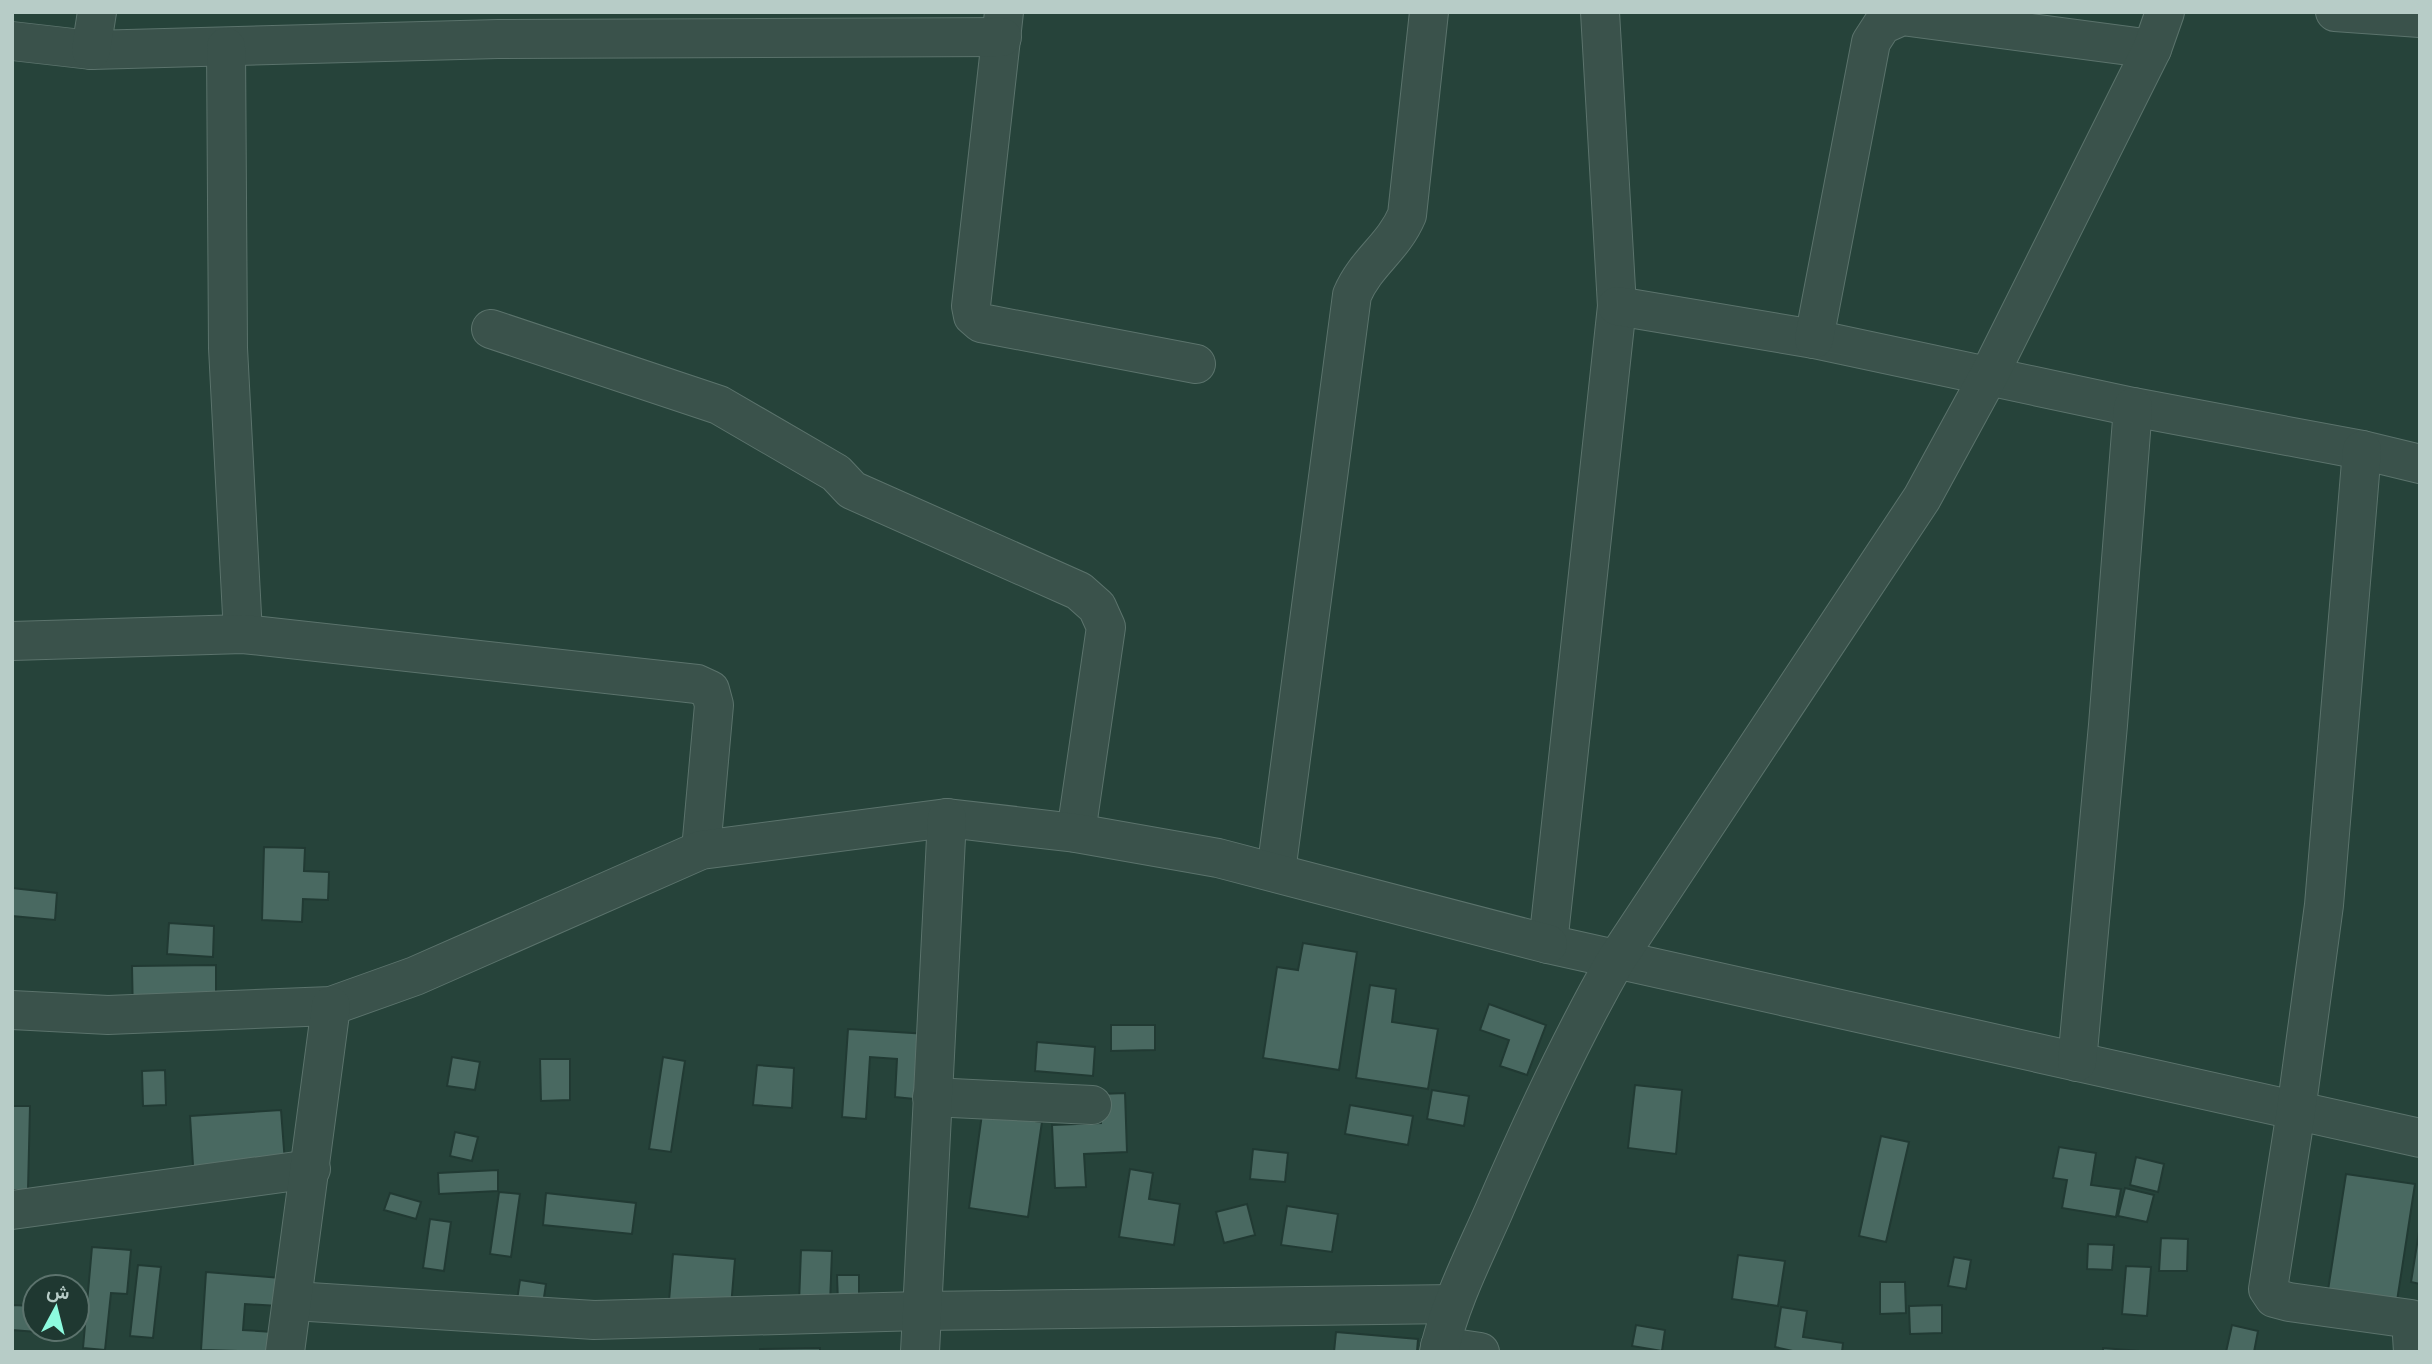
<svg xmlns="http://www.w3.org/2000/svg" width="2432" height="1364" viewBox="0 0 2432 1364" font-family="'Fira Sans',Vazirmatn,sans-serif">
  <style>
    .building { fill: #496961; stroke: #213a33; stroke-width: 2 }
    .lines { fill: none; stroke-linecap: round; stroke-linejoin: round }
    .minor-casing { stroke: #5b736c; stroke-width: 40 }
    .minor { stroke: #3a524b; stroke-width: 38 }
  </style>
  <rect width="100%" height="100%" fill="#26433a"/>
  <!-- building -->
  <g class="building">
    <polygon points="264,847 305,848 304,871 329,872 328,900 303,899 302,922 262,920"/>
    <polygon points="12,888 57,893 55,920 12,916"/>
    <polygon points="169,923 214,926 213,957 167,954"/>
    <polygon points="1303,943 1357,952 1339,1070 1263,1058 1277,967 1298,970"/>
    <polygon points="216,965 216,1000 133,1018 132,966"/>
    <polygon points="1370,985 1396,989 1392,1022 1438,1029 1428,1089 1356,1078"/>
    <polygon points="1489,1004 1546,1025 1527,1075 1500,1066 1509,1040 1480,1030"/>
    <polygon points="1111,1025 1155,1025 1155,1050 1111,1051"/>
    <polygon points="848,1029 928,1034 924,1100 895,1097 897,1059 870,1057 866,1119 842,1117"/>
    <polygon points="1037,1042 1095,1047 1093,1076 1035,1071"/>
    <polygon points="452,1057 480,1062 475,1090 447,1086"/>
    <polygon points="663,1057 685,1061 671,1152 649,1149"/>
    <polygon points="540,1059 570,1059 570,1100 541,1101"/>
    <polygon points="757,1065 794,1068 792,1108 753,1105"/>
    <polygon points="165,1070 166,1105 143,1106 142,1071"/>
    <polygon points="1635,1085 1682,1090 1676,1154 1628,1148"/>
    <polygon points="1432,1090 1469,1096 1464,1126 1427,1119"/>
    <polygon points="1125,1093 1127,1152 1084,1154 1086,1187 1055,1188 1052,1125 1101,1123 1100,1094"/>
    <polygon points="1350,1105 1413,1116 1408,1145 1345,1134"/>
    <polygon points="12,1106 30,1106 28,1190 12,1190"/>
    <polygon points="281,1110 286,1176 194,1182 190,1116"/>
    <polygon points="982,1114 1042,1122 1028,1217 969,1208"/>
    <polygon points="455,1132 478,1137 472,1161 450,1156"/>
    <polygon points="1881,1136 1909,1142 1886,1242 1859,1236"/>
    <polygon points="2059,1147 2096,1153 2091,1185 2121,1189 2116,1217 2062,1208 2067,1180 2053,1178"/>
    <polygon points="1253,1149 1288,1153 1285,1182 1250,1179"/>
    <polygon points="2136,1157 2164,1164 2158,1192 2130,1185"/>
    <polygon points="1130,1169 1153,1173 1149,1199 1180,1204 1174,1245 1119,1237"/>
    <polygon points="498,1170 498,1191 439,1194 438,1173"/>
    <polygon points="2346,1174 2415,1184 2395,1314 2326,1303"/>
    <polygon points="2125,1188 2154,1195 2147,1222 2118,1216"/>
    <polygon points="499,1192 520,1194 511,1257 490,1254"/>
    <polygon points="390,1193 421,1202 416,1219 384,1210"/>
    <polygon points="546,1193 636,1203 632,1234 543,1225"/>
    <polygon points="1247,1204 1255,1235 1224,1243 1216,1212"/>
    <polygon points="1287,1206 1338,1214 1332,1252 1281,1245"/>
    <polygon points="430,1219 451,1222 444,1271 423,1268"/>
    <polygon points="2419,1232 2420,1232 2420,1284 2411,1282"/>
    <polygon points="2161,1238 2188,1239 2187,1271 2159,1271"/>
    <polygon points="2088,1244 2114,1245 2112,1270 2087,1269"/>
    <polygon points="92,1247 131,1250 127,1294 111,1293 105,1350 83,1348"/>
    <polygon points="801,1250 832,1251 830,1304 799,1303"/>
    <polygon points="673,1254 735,1259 731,1307 669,1301"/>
    <polygon points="1738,1255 1785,1261 1778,1306 1732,1299"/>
    <polygon points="1954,1257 1971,1260 1966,1289 1948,1286"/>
    <polygon points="138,1265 161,1267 153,1338 130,1336"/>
    <polygon points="2126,1266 2151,1267 2147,1316 2122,1314"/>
    <polygon points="206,1272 281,1278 279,1306 245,1304 243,1330 273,1332 271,1352 201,1350"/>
    <polygon points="837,1275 859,1275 859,1302 838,1303"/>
    <polygon points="520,1280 546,1284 540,1324 514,1320"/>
    <polygon points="1880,1282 1905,1282 1906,1313 1880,1314"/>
    <polygon points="12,1305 35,1306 35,1329 51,1329 50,1333 12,1330"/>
    <polygon points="1942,1305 1942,1333 1910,1334 1909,1306"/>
    <polygon points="1781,1307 1807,1311 1803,1337 1843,1343 1842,1352 1797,1352 1775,1347"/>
    <polygon points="1636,1325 1665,1330 1662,1351 1632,1346"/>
    <polygon points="2232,1325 2258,1331 2254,1352 2226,1352"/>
    <polygon points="1336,1332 1418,1339 1417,1352 1334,1352"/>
    <polygon points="820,1348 820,1352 760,1352 760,1349"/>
    <polygon points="2103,1348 2152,1352 2103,1352"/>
  </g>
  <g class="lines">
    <defs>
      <g id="minor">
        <polyline points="1004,12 971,306 973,316 981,323 1196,364"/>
        <polyline points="1600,12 1617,306 1548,944 2420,1138"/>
        <polyline points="2335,12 2420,18"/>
        <polyline points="12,41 91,50 498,39 1002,37"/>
        <polyline points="226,47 228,348 243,634"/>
        <polyline points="91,50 97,12"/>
        <polyline points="1617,306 1814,339 2133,407 2362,450 2420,464"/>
        <polyline points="491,329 719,405 836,473 852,490 1079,591 1097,607 1106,627 1076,833"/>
        <polyline points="1814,339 1871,42 1882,25 1902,16 2152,49"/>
        <polyline points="2362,450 2324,905 2296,1111 2268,1289 2274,1298 2289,1302 2411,1319 2413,1352"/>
        <polyline points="12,641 243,634 697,684 710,690 714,705 701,850"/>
        <path d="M1276 872 1352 295C1366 262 1393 248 1407 215L1429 12"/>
        <polyline points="12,1010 108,1015 331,1006 415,976 701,850 947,818 1076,833 1218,858 1548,944"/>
        <polyline points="2077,1062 2108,725 2133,407"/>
        <polyline points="932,1097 1092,1105"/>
        <polyline points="12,1210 311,1169"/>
        <polyline points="294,1301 594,1320 921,1311 1453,1304"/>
        <polyline points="1440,1346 1480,1352"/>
        <polyline points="285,1352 331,1006"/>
        <polyline points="920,1352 947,818"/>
        <path d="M1439 1352C1450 1303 1473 1258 1493 1213 1530 1127 1569 1042 1616 960L1922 498 1988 377 2152 49 2165 12"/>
      </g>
    </defs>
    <!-- minor casing -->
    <use href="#minor" class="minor-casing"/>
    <!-- minor -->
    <use href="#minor" class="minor"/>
  </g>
  <!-- border -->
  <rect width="2432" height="1364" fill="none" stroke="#b7ccc7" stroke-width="28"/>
  <!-- north arrow -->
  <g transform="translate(56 1308) rotate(7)"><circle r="33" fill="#1f3831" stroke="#5c736d" stroke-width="2"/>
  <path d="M0-5L12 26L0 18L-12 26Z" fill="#8dfbdf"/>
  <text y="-10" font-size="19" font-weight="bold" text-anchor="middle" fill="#b7ccc7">ش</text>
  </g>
</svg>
